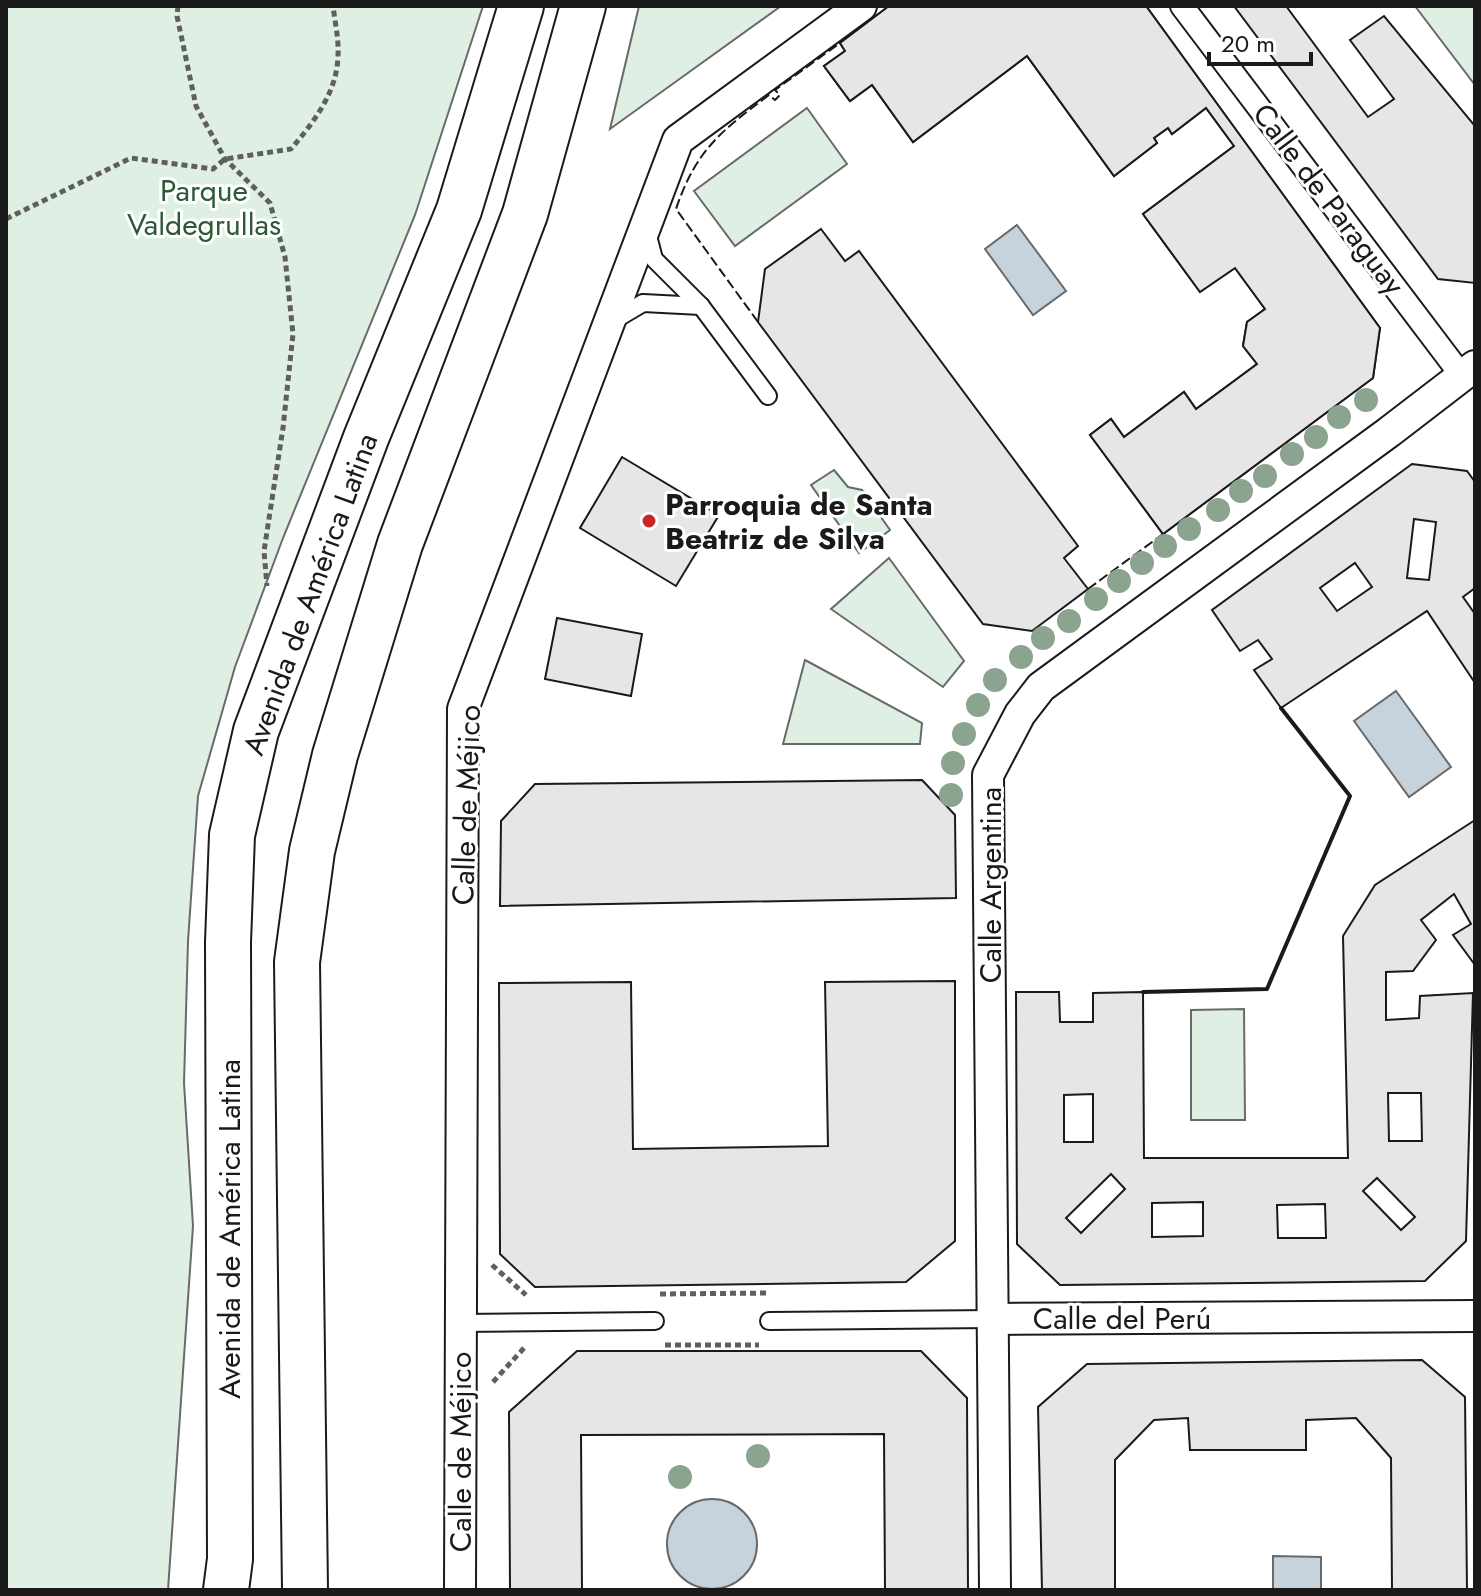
<svg xmlns="http://www.w3.org/2000/svg" width="1481" height="1596" viewBox="0 0 1481 1596" font-family="Jost,sans-serif">
  <style>
    .green { fill: #e0efe3; stroke: #6a6a6a; stroke-width: 2 }
    .water { fill: #c6d2dc; stroke: #6a6a6a; stroke-width: 2 }
    .building { fill: #e6e6e6; stroke: #1a1a1a; stroke-width: 2; fill-rule: evenodd }
    .lines { fill: none; stroke-linecap: round; stroke-linejoin: round }
    .service-casing { stroke: #1a1a1a; stroke-width: 20 }
    .pedestrian-casing { stroke: #1a1a1a; stroke-width: 26 }
    .minor-casing { stroke: #1a1a1a; stroke-width: 34 }
    .primary-casing { stroke: #1a1a1a; stroke-width: 48 }
    .path { stroke: #5f5f5f; stroke-width: 5; stroke-dasharray: 6 4; stroke-linecap: butt }
    .service { stroke: #fff; stroke-width: 16 }
    .pedestrian { stroke: #fff; stroke-width: 22 }
    .minor { stroke: #fff; stroke-width: 30 }
    .primary { stroke: #fff; stroke-width: 44 }
    .fence { stroke: #1a1a1a; stroke-width: 2; stroke-dasharray: 10 4; stroke-linecap: butt }
    .wall { stroke: #1a1a1a; stroke-width: 4 }
    .tree { fill: #8aa48f }
    .poi-dot { fill: #c62828; stroke: #fff; stroke-width: 3 }
    .labels { text-anchor: middle; dominant-baseline: central; stroke-width: 6; stroke-linejoin: round; paint-order: stroke }
    .park-label { font-size: 30px; fill: #2b5a34; stroke: #fff }
    .street-label { font-size: 30px; fill: #1a1a1a; stroke: #fff }
    .poi-label { font-size: 30px; font-weight: bold; fill: #1a1a1a; stroke: #fff; text-anchor: start }
  </style>
  <rect width="100%" height="100%" fill="#fff"/>
  <!-- green -->
  <g class="green">
    <polygon points="6,6 483,6 415,215 283,538 235,667 198,796 188,941 184,1083 193,1226 168,1590 6,1590"/>
    <polygon points="639,6 781,6 610,129"/>
    <polygon points="1415,6 1475,6 1475,85"/>
    <polygon points="807,108 847,164 735,246 694,191"/>
    <polygon points="834,470 848,487 862,490 890,530 859,553 811,485"/>
    <polygon points="889,558 964,661 943,687 831,609"/>
    <polygon points="805,660 922,723 920,744 783,744"/>
    <polygon points="1244,1009 1245,1120 1191,1120 1191,1010"/>
  </g>
  <!-- water -->
  <g class="water">
    <polygon points="1017,225 1066,291 1033,315 985,249"/>
    <polygon points="1396,691 1451,767 1409,797 1354,721"/>
    <circle cx="712" cy="1544" r="45"/>
    <polygon points="1273,1556 1321,1557 1321,1590 1273,1590"/>
  </g>
  <!-- building -->
  <g class="building">
    <path d="M889 6H1146L1380 328 1373 378 1163 534 1090 435 1111 419 1124 437 1184 392 1196 409 1257 364 1243 346 1247 322 1265 309 1235 268 1200 292 1143 214 1234 146 1206 108 1172 134 1168 128 1154 138 1157 143 1114 176 1027 56 913 142 872 85 850 101 824 66 845 51 840 43ZM968 12 979 26 951 47 940 33ZM1100 35 1114 54 1100 64 1085 45ZM1120 62 1128 73 1116 82 1108 72ZM1239 226 1243 231 1230 241 1238 250 1250 241 1257 251 1243 261 1225 236ZM1302 307 1317 326 1307 333 1298 332 1291 322 1293 314ZM1297 351H1302L1310 361 1291 376 1285 367 1286 358Z"/>
    <polygon points="889,6 1146,6 1380,328 1373,378 1163,534 1090,435 1111,419 1124,437 1184,392 1196,409 1257,364 1243,346 1247,322 1265,309 1235,268 1200,292 1143,214 1234,146 1206,108 1172,134 1168,128 1154,138 1157,143 1114,176 1027,56 913,142 872,85 850,101 824,66 845,51 840,43"/>
    <polygon points="1234,6 1286,6 1368,117 1394,99 1350,40 1384,16 1475,126 1475,283 1438,279"/>
    <polygon points="821,229 845,261 859,251 1078,546 1064,558 1088,589 1032,631 983,624 758,322 765,269"/>
    <polygon points="622,457 719,515 676,586 580,528"/>
    <path d="M1412 464 1467 471 1475 482V588L1463 597 1475 614V683L1427 611 1281 708 1254 670 1272 659 1258 640 1240 651 1212 610ZM1414 519 1436 522 1429 580 1407 578ZM1355 563 1372 587 1337 611 1320 588Z"/>
    <polygon points="557,618 642,634 631,696 545,679"/>
    <polygon points="922,780 955,815 956,898 500,906 501,821 535,784"/>
    <path d="M1475 820V965L1453 935 1471 924 1454 894 1421 920 1436 940 1413 971 1386 972V1020L1419 1018 1420 996 1473 993 1466 1241 1425 1281 1060 1285 1017 1244 1016 992H1059L1060 1022H1093V993L1143 992 1144 1158H1348L1343 936 1375 885ZM1388 1093H1421L1422 1141H1389ZM1093 1094V1142H1064V1095ZM1111 1174 1125 1189 1081 1233 1066 1218ZM1377 1178 1415 1217 1401 1230 1363 1191ZM1203 1202V1236L1152 1237V1203ZM1325 1204 1326 1238H1278L1277 1205Z"/>
    <polygon points="955,981 955,1241 906,1282 535,1287 500,1254 499,983 631,982 633,1149 828,1146 825,982"/>
    <polygon points="577,1351 921,1351 967,1398 968,1590 885,1590 884,1434 581,1435 582,1590 510,1590 509,1412"/>
    <polygon points="1422,1360 1465,1397 1467,1590 1392,1590 1391,1458 1356,1418 1306,1420 1306,1450 1190,1450 1188,1418 1154,1420 1115,1460 1115,1590 1042,1590 1038,1407 1087,1364"/>
  </g>
  <g class="lines">
    <defs>
      <g id="service">
        <polyline points="647,232 654,259 701,306 768,396"/>
        <polyline points="611,322 643,303 701,306"/>
        <polyline points="769,1321 994,1319"/>
        <polyline points="460,1323 655,1321"/>
      </g>
      <polyline id="pedestrian" points="1182,6 1462,376"/>
      <g id="minor">
        <polyline points="994,1319 1475,1316"/>
        <polyline points="460,1590 463,709 678,140 861,6"/>
        <polyline points="995,1590 988,775 1020,714 1041,687 1389,432 1475,366"/>
      </g>
      <g id="primary">
        <polyline points="226,1590 230,1559 228,942 232,835 256,731 366,438 459,210 521,6"/>
        <polyline points="305,1590 297,962 312,851 335,755 400,544 525,214 583,6"/>
      </g>
    </defs>
    <!-- service casing -->
    <use href="#service" class="service-casing"/>
    <!-- pedestrian casing -->
    <use href="#pedestrian" class="pedestrian-casing"/>
    <!-- minor casing -->
    <use href="#minor" class="minor-casing"/>
    <!-- primary casing -->
    <use href="#primary" class="primary-casing"/>
    <!-- path -->
    <g class="path">
      <polyline points="178,6 177,16 196,106 225,159 270,203 285,257 293,334 283,428 264,551 267,586"/>
      <path d="M6 219 131 158 213 169 225 159 291 149C313 123 337 93 338 56 339 40 335 22 333 6"/>
      <polyline points="492,1265 526,1295"/>
      <polyline points="660,1294 770,1293"/>
      <polyline points="665,1345 759,1345"/>
      <polyline points="493,1382 524,1348"/>
    </g>
    <!-- service -->
    <use href="#service" class="service"/>
    <!-- pedestrian -->
    <use href="#pedestrian" class="pedestrian"/>
    <!-- minor -->
    <use href="#minor" class="minor"/>
    <!-- primary -->
    <use href="#primary" class="primary"/>
    <!-- fence -->
    <g class="fence">
      <path d="M758 322 676 209C696 150 721 131 769 95L775 100 780 95 775 90 840 43"/>
      <polyline points="1088,589 1163,534"/>
    </g>
    <!-- wall -->
    <polyline class="wall" points="1143,992 1267,989 1350,796 1281,708"/>
  </g>
  <!-- trees -->
  <g class="tree">
    <circle cx="1366" cy="400" r="12"/>
    <circle cx="1339" cy="417" r="12"/>
    <circle cx="1316" cy="437" r="12"/>
    <circle cx="1292" cy="454" r="12"/>
    <circle cx="1265" cy="476" r="12"/>
    <circle cx="1241" cy="491" r="12"/>
    <circle cx="1218" cy="510" r="12"/>
    <circle cx="1189" cy="529" r="12"/>
    <circle cx="1165" cy="546" r="12"/>
    <circle cx="1142" cy="563" r="12"/>
    <circle cx="1119" cy="581" r="12"/>
    <circle cx="1096" cy="599" r="12"/>
    <circle cx="1069" cy="621" r="12"/>
    <circle cx="1043" cy="638" r="12"/>
    <circle cx="1021" cy="657" r="12"/>
    <circle cx="995" cy="680" r="12"/>
    <circle cx="978" cy="705" r="12"/>
    <circle cx="964" cy="734" r="12"/>
    <circle cx="953" cy="763" r="12"/>
    <circle cx="951" cy="795" r="12"/>
    <circle cx="758" cy="1456" r="12"/>
    <circle cx="680" cy="1477" r="12"/>
  </g>
  <!-- markers -->
  <circle class="poi-dot" cx="649" cy="521" r="8"/>
  <g class="labels">
    <!-- park labels -->
    <g class="park-label">
      <text x="204" y="190">Parque<tspan x="204" dy="34">Valdegrullas</tspan></text>
    </g>
    <!-- street labels -->
    <g class="street-label">
      <text transform="translate(1329 199) rotate(53)">Calle de Paraguay</text>
      <text transform="translate(310 594) rotate(-70)">Avenida de América Latina</text>
      <text transform="translate(466 805) rotate(-88)">Calle de Méjico</text>
      <text transform="translate(990 885) rotate(-90)">Calle Argentina</text>
      <text transform="translate(229 1229) rotate(-90)">Avenida de América Latina</text>
      <text x="1122" y="1318">Calle del Perú</text>
      <text transform="translate(460 1452) rotate(-90)">Calle de Méjico</text>
    </g>
    <!-- poi labels -->
    <g class="poi-label">
      <text x="665" y="504">Parroquia de Santa<tspan x="665" dy="34">Beatriz de Silva</tspan></text>
    </g>
  </g>
  <!-- border -->
  <rect width="1481" height="1596" fill="none" stroke="#1a1a1a" stroke-width="16"/>
  <!-- scale -->
  <path d="M1209 52v12h102v-12" fill="none" stroke="#1a1a1a" stroke-width="4"/>
  <text x="1221" y="52" font-size="24" fill="#1a1a1a" stroke="#ffffff" stroke-width="6" paint-order="stroke">20 m</text>
</svg>
